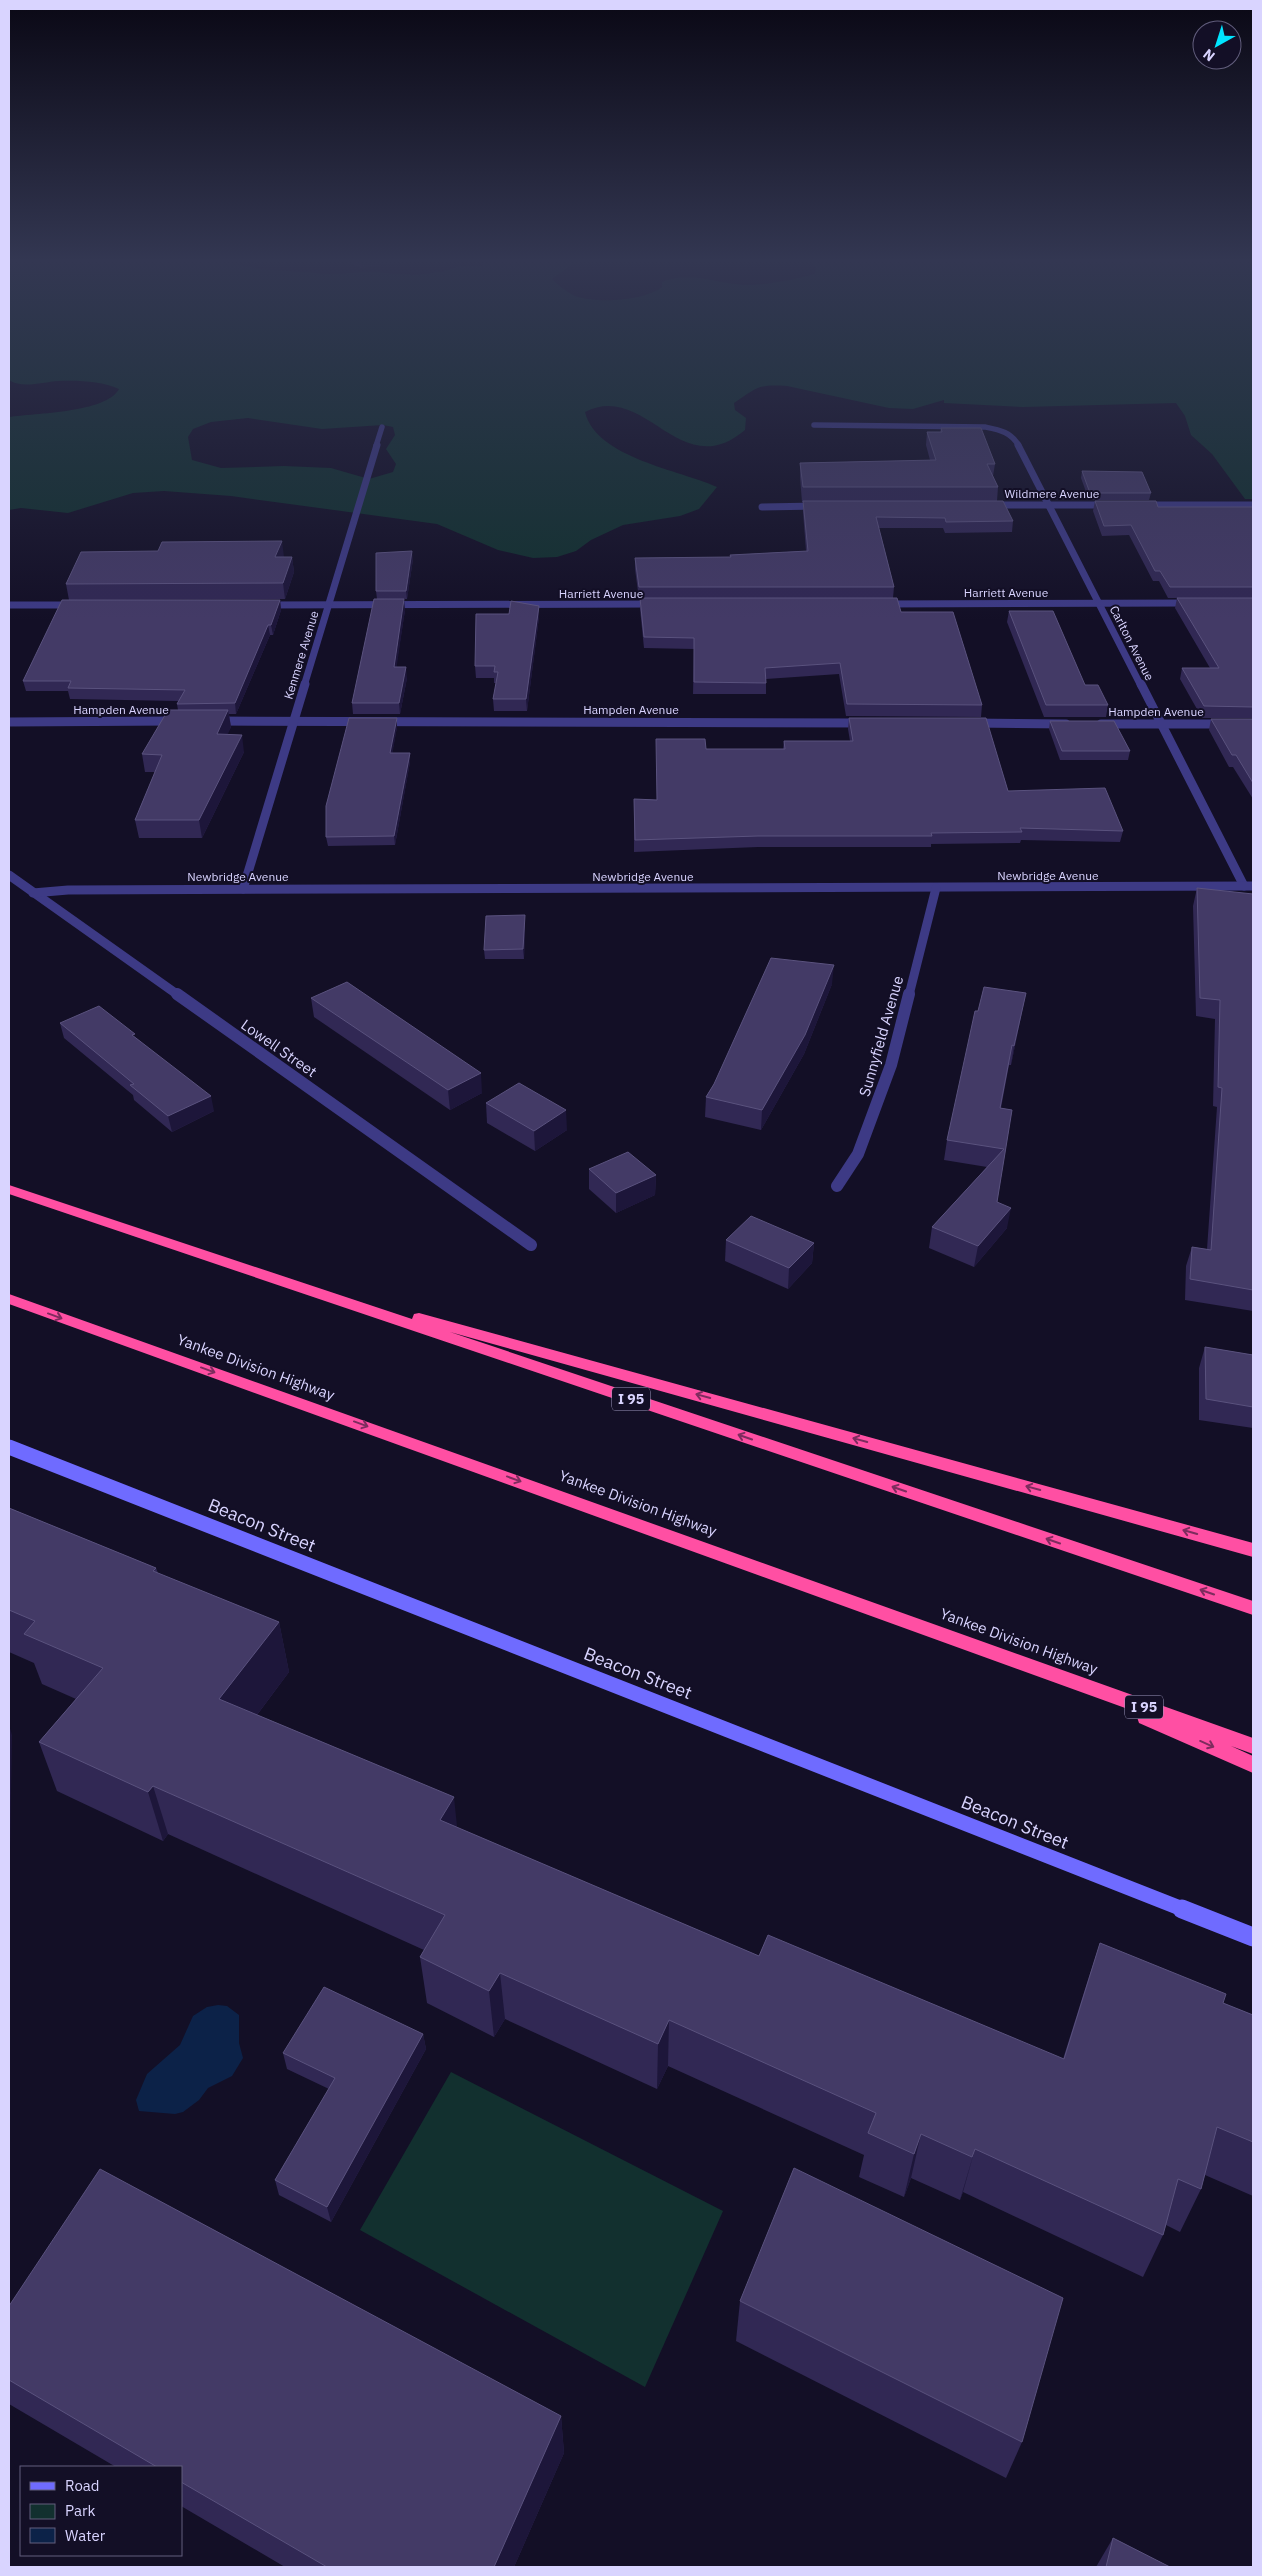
<svg xmlns="http://www.w3.org/2000/svg" width="1262" height="2576" viewBox="0 0 1262 2576" font-family="'IBM Plex Sans',sans-serif">
  <style>
    .green { fill: #12302f; fill-rule: evenodd }
    .water { fill: #0c2248 }
    .lines { fill: none; stroke-linecap: round; stroke-linejoin: round }
    .street-far3 { stroke: #3d3a85; stroke-width: 5.5 }
    .street-far2 { stroke: #3d3a85; stroke-width: 7 }
    .street-far1 { stroke: #3d3a85; stroke-width: 9 }
    .street { stroke: #3d3a85; stroke-width: 12 }
    .secondary-far1 { stroke: #6f6bff; stroke-width: 15 }
    .secondary { stroke: #6f6bff; stroke-width: 19 }
    .highway { fill: #ff4fa3; fill-rule: evenodd }
    .wall { fill: #312854 }
    .shaded-wall { fill: #1d163a }
    .building { fill: #433a66; stroke: #5a527e }
    .oneway { stroke: #7d2c5e }
    .labels { text-anchor: middle; dominant-baseline: central; stroke-width: 4; stroke-linejoin: round; paint-order: stroke }
    .far-street-label { font-size: 12px; fill: #d9d4ff; stroke: #130f26 }
    .shield { fill: #130f26; stroke: #9e99be; stroke-width: 1 }
    .shield-label { font-size: 14px; font-weight: bold; fill: #d9d4ff }
    .street-label { font-size: 15px; fill: #d9d4ff; stroke: #130f26 }
    .near-street-label { font-size: 18px; fill: #d9d4ff; stroke: #130f26 }
  </style>
  <rect width="100%" height="100%" fill="#130f26"/>
  <!-- green -->
  <g class="green">
    <path d="M9 260H217L259 269 330 274 370 272 417 275 445 271 460 266H483V260H578L552 279C559 286 569 294 578 297 599 303 644 301 662 287V282C690 270 717 284 746 285 769 285 792 280 815 274L816 268 803 260H1253V499H1245L1212 454 1191 435 1185 416 1176 403 1023 407 944 403V400L913 409 889 408 787 386C757 384 757 388 734 403L735 410 746 418 745 430C680 485 646 381 585 412 596 458 680 470 717 487L699 509 680 516 623 525 591 540 576 551 557 557 533 558 498 550 437 524 231 496 164 491 133 493 68 513 21 508 9 510V417C35 413 106 413 119 389 101 381 78 380 58 381 43 382 22 389 9 380ZM248 418 322 429 383 425 393 427 395 435 386 449 396 464 393 472 369 479 331 468 284 466 221 468 192 460 188 437 193 429 211 422Z"/>
    <polygon points="451,2072 723,2211 645,2387 360,2230"/>
  </g>
  <!-- water -->
  <polygon class="water" points="218,2005 227,2006 239,2015 239,2043 243,2058 232,2076 208,2088 199,2100 183,2112 175,2114 139,2111 136,2100 147,2074 180,2045 193,2016 207,2007"/>
  <g class="lines">
    <!-- street-far3 -->
    <g class="street-far3">
      <path d="M814 425 985 427C1000 430 1011 432 1019 446"/>
      <polyline points="376,446 382,427"/>
    </g>
    <!-- street-far2 -->
    <g class="street-far2">
      <polyline points="1018,445 1141,686"/>
      <polyline points="988,505 1111,505"/>
      <polyline points="1141,505 1253,505"/>
      <polyline points="762,507 818,506"/>
      <polyline points="883,604 1191,603"/>
      <polyline points="9,605 76,605"/>
      <polyline points="263,605 656,604"/>
      <polyline points="304,686 377,445"/>
    </g>
    <!-- street-far1 -->
    <g class="street-far1">
      <polyline points="1141,684 1244,886"/>
      <polyline points="213,721 866,723"/>
      <polyline points="9,722 178,721"/>
      <polyline points="971,723 1066,724"/>
      <polyline points="1101,724 1253,724"/>
      <polyline points="9,875 178,995"/>
      <polyline points="243,889 305,684"/>
      <polyline points="33,893 68,890 1253,886"/>
      <polyline points="909,995 936,888"/>
    </g>
    <!-- street -->
    <g class="street">
      <polyline points="177,994 531,1245"/>
      <polyline points="837,1186 858,1154 891,1065 909,994"/>
    </g>
    <!-- secondary-far1 -->
    <polyline class="secondary-far1" points="9,1447 1185,1910"/>
    <!-- secondary -->
    <polyline class="secondary" points="1182,1909 1253,1937"/>
    <!-- highway -->
    <g class="highway">
      <polygon points="9,1185 412,1319 414,1314 419,1313 1253,1543 1253,1557 450,1332 1253,1601 1253,1615 9,1194"/>
      <polygon points="9,1294 1253,1738 1253,1754 1231,1746 1253,1756 1253,1773 1139,1723 1137,1717 1139,1713 9,1304"/>
    </g>
  </g>
  <!-- wall -->
  <g class="wall">
    <polygon points="309,260 328,260 320,262"/>
    <polygon points="345,260 417,260 361,268"/>
    <polygon points="941,428 995,464 993,476 998,487 997,501 1013,521 1012,532 945,533 943,528 879,528 894,587 893,598 901,612 982,705 981,717 846,716 839,674 766,679 766,694 693,694 694,649 644,648 640,609 640,599 639,599 635,569 635,558 730,557 730,555 806,551 803,512 803,502 802,502 800,477 800,463 930,460 926,445 927,432 940,432"/>
    <polygon points="1082,471 1151,493 1149,500 1089,500 1081,478"/>
    <polygon points="1095,501 1158,507 1253,507 1253,598 1168,598 1159,581 1153,581 1129,535 1102,536 1093,511"/>
    <polygon points="284,557 292,557 294,572 285,599 69,600 66,584"/>
    <polygon points="413,559 407,599 377,599 376,591"/>
    <polygon points="1177,598 1253,598 1253,718 1202,718 1180,679 1182,668 1210,668 1175,608"/>
    <polygon points="280,600 281,610 273,635 270,635 236,714 229,714 231,727 227,734 244,752 202,838 139,838 135,820 155,772 145,772 142,754 178,710 177,704 178,701 70,699 68,691 26,691 23,681"/>
    <polygon points="539,606 539,617 527,711 494,711 493,699 496,683 494,683 494,678 476,678 475,666 509,614"/>
    <polygon points="405,610 396,667 407,678 400,714 353,714 352,703"/>
    <polygon points="1009,611 1085,685 1108,705 1106,717 1044,717 1007,622"/>
    <polygon points="849,718 1008,791 1123,831 1120,842 1021,840 1020,843 931,844 931,847 758,847 634,852 634,799 657,800 706,749 783,749 784,741 850,741 848,729"/>
    <polygon points="1211,719 1253,719 1253,799 1233,767 1229,767 1209,730"/>
    <polygon points="1050,721 1130,751 1128,760 1060,760 1049,729"/>
    <polygon points="397,727 392,753 410,762 395,845 328,846 326,837"/>
    <polygon points="1197,888 1253,896 1253,1311 1185,1300 1186,1266 1192,1247 1207,1249 1217,1107 1213,1106 1215,1019 1196,1016 1193,906"/>
    <polygon points="525,925 524,959 485,959 484,950"/>
    <polygon points="832,984 804,1054 761,1130 705,1117 706,1097 714,1084"/>
    <polygon points="1026,993 1022,1012 1011,1065 1009,1065 1001,1108 1012,1110 997,1202 1007,1228 974,1267 929,1248 932,1227 987,1167 944,1160 947,1140 978,1011"/>
    <polygon points="311,998 482,1093 450,1110 314,1017"/>
    <polygon points="60,1023 136,1038 214,1111 172,1132 134,1100 133,1095 64,1038"/>
    <polygon points="486,1103 567,1130 535,1151 487,1123"/>
    <polygon points="589,1169 656,1175 655,1195 616,1213 589,1189"/>
    <polygon points="726,1240 814,1243 812,1263 788,1289 725,1261"/>
    <polygon points="1205,1347 1253,1355 1253,1428 1199,1420 1199,1368"/>
    <polygon points="9,1508 156,1568 158,1573 279,1622 289,1672 257,1715 457,1828 759,1956 1063,2059 1085,1989 1100,1943 1223,2003 1253,2015 1253,2196 1205,2175 1201,2189 1180,2232 1166,2225 1163,2235 1143,2277 963,2192 960,2200 911,2178 904,2197 859,2177 864,2155 668,2066 657,2089 505,2019 494,2037 427,2003 420,1957 424,1950 168,1834 163,1841 57,1791 39,1742 76,1699 42,1684 34,1663 9,1652"/>
    <polygon points="423,2034 426,2049 331,2222 279,2195 275,2180 329,2089 287,2069 283,2053"/>
    <polygon points="740,2301 1022,2442 1006,2478 736,2341"/>
    <polygon points="9,2306 561,2416 564,2453 514,2567 285,2567 181,2506 181,2467 116,2467 9,2404"/>
    <polygon points="1113,2538 1170,2567 1096,2567"/>
  </g>
  <!-- shaded-wall -->
  <g class="shaded-wall">
    <polygon points="320,260 328,260 320,262"/>
    <polygon points="365,260 417,260 361,268 361,261"/>
    <polygon points="282,541 284,557 275,557"/>
    <polygon points="412,551 413,559 407,599 406,591"/>
    <polygon points="292,557 294,572 285,599 283,583"/>
    <polygon points="404,599 405,610 395,678 394,667"/>
    <polygon points="280,600 281,610 273,635 271,625"/>
    <polygon points="539,606 539,617 527,711 526,699"/>
    <polygon points="268,625 270,635 236,714 235,703"/>
    <polygon points="406,667 407,678 400,714 399,703"/>
    <polygon points="228,710 231,727 220,752 217,734"/>
    <polygon points="397,718 397,727 391,762 390,753"/>
    <polygon points="242,735 244,752 202,838 199,820"/>
    <polygon points="410,753 410,762 395,845 394,836"/>
    <polygon points="525,915 525,925 524,959 523,949"/>
    <polygon points="834,965 832,984 804,1054 761,1130 762,1110"/>
    <polygon points="1026,993 1022,1012 1011,1065 1014,1046"/>
    <polygon points="481,1073 482,1093 450,1110 448,1090"/>
    <polygon points="211,1096 214,1111 172,1132 168,1116"/>
    <polygon points="566,1110 567,1130 535,1151 534,1131"/>
    <polygon points="656,1175 655,1195 616,1213 616,1193"/>
    <polygon points="1011,1208 1007,1228 974,1267 978,1246"/>
    <polygon points="814,1243 812,1263 788,1289 789,1268"/>
    <polygon points="279,1622 289,1672 232,1748 219,1699"/>
    <polygon points="9,1725 12,1735 9,1909"/>
    <polygon points="153,1786 168,1834 163,1841 148,1792"/>
    <polygon points="454,1797 459,1846 440,1820"/>
    <polygon points="500,1973 505,2019 494,2037 489,1991"/>
    <polygon points="669,2020 668,2066 657,2089 658,2044"/>
    <polygon points="423,2034 426,2049 331,2222 327,2207"/>
    <polygon points="921,2134 911,2178 904,2197 914,2154"/>
    <polygon points="975,2149 963,2192 960,2200"/>
    <polygon points="561,2416 564,2453 514,2567 494,2567"/>
  </g>
  <!-- building -->
  <g class="building">
    <polygon points="941,428 981,428 995,464 987,464 998,487 803,487 800,463 936,460 927,432 942,432"/>
    <polygon points="1082,471 1142,472 1151,493 1090,493"/>
    <polygon points="803,501 1003,501 1013,521 946,522 945,518 876,517 894,587 639,587 635,558 731,557 730,555 808,551"/>
    <polygon points="1095,501 1156,501 1158,507 1253,507 1253,587 1170,587 1160,571 1155,571 1131,525 1104,526"/>
    <polygon points="282,541 275,557 292,557 283,583 66,584 81,552 158,551 162,542"/>
    <polygon points="412,551 406,591 376,591 376,553"/>
    <polygon points="640,598 897,598 901,612 953,612 982,705 847,704 840,663 765,668 766,683 694,682 694,638 644,637"/>
    <polygon points="1177,598 1253,598 1253,707 1204,706 1182,668 1219,668"/>
    <polygon points="374,599 404,599 394,667 406,667 399,703 352,703"/>
    <polygon points="62,600 280,600 271,625 268,625 235,703 177,704 185,690 68,688 71,681 23,681"/>
    <polygon points="511,601 539,606 526,699 493,699 498,672 494,672 495,666 475,666 476,614 509,614"/>
    <polygon points="1009,611 1053,611 1085,685 1098,685 1108,705 1046,705"/>
    <polygon points="168,710 228,710 217,734 242,735 199,820 135,820 162,755 142,754"/>
    <polygon points="349,718 397,718 390,753 410,753 394,836 326,837 326,806"/>
    <polygon points="849,718 986,718 1008,791 1105,788 1123,831 1020,828 1022,832 931,833 932,836 758,836 635,840 634,799 657,800 656,739 705,739 706,749 785,749 784,741 853,741"/>
    <polygon points="1211,719 1253,719 1253,783 1236,755 1232,755"/>
    <polygon points="1050,721 1114,721 1130,751 1062,751"/>
    <polygon points="1197,888 1253,894 1253,1290 1190,1279 1192,1247 1211,1250 1222,1088 1218,1087 1220,1000 1200,998"/>
    <polygon points="525,915 523,949 484,950 486,916"/>
    <polygon points="771,958 834,965 805,1035 762,1110 706,1097 714,1084"/>
    <polygon points="347,982 481,1073 448,1090 311,998"/>
    <polygon points="984,987 1026,993 1014,1046 1012,1045 1000,1108 1012,1110 997,1202 1011,1208 978,1246 932,1227 1004,1149 947,1140 975,1011 978,1011"/>
    <polygon points="99,1006 135,1034 132,1035 211,1096 168,1116 130,1085 134,1084 60,1023"/>
    <polygon points="519,1083 566,1110 534,1131 486,1103"/>
    <polygon points="628,1152 656,1175 616,1193 589,1169"/>
    <polygon points="751,1216 814,1243 789,1268 726,1240"/>
    <polygon points="1205,1347 1253,1355 1253,1407 1206,1399"/>
    <polygon points="9,1508 156,1568 153,1571 279,1622 219,1699 454,1797 440,1820 759,1956 768,1935 1064,2059 1100,1943 1226,1994 1223,2003 1253,2015 1253,2142 1217,2127 1201,2189 1178,2179 1163,2235 975,2149 972,2157 921,2134 914,2154 868,2133 876,2113 669,2020 658,2044 500,1973 489,1991 420,1957 445,1915 153,1786 148,1792 39,1742 103,1668 24,1634 35,1621 9,1610"/>
    <polygon points="324,1987 423,2034 327,2207 275,2180 335,2078 283,2053"/>
    <polygon points="794,2168 1063,2298 1022,2442 740,2301"/>
    <polygon points="100,2169 561,2416 494,2567 327,2567 181,2482 181,2467 157,2467 9,2380 9,2306"/>
    <polygon points="1113,2538 1170,2567 1106,2567"/>
  </g>
  <!-- one-way arrows -->
  <defs><path id="oneway-shaft" d="M-6 0H5M1.5-3L5.5 0L1.5 3" fill="none" stroke-width="1.6" stroke-linecap="round" stroke-linejoin="round" transform="scale(1.25)"/></defs>
  <g class="oneway">
    <use href="#oneway-shaft" transform="translate(55 1316) rotate(20)"/>
    <use href="#oneway-shaft" transform="translate(208 1370) rotate(20)"/>
    <use href="#oneway-shaft" transform="translate(703 1396) rotate(-165)"/>
    <use href="#oneway-shaft" transform="translate(361 1424) rotate(20)"/>
    <use href="#oneway-shaft" transform="translate(745 1437) rotate(-161)"/>
    <use href="#oneway-shaft" transform="translate(860 1440) rotate(-165)"/>
    <use href="#oneway-shaft" transform="translate(514 1479) rotate(20)"/>
    <use href="#oneway-shaft" transform="translate(1033 1488) rotate(-165)"/>
    <use href="#oneway-shaft" transform="translate(899 1489) rotate(-161)"/>
    <use href="#oneway-shaft" transform="translate(1190 1532) rotate(-164)"/>
    <use href="#oneway-shaft" transform="translate(1053 1541) rotate(-161)"/>
    <use href="#oneway-shaft" transform="translate(1207 1592) rotate(-161)"/>
    <use href="#oneway-shaft" transform="translate(1207 1744) rotate(24)"/>
  </g>
  <!-- sky -->
  <linearGradient id="sky" x2="0" y2="1"><stop stop-color="#0a0815"/><stop offset="0.42" stop-color="#333752"/><stop offset="1" stop-color="#333752" stop-opacity="0"/></linearGradient>
  <rect width="1262" height="621" fill="url(#sky)"/>
  <g class="labels">
    <!-- far-street labels -->
    <g class="far-street-label">
      <text x="1052" y="493">Wildmere Avenue</text>
      <text x="1006" y="592">Harriett Avenue</text>
      <text x="601" y="593">Harriett Avenue</text>
      <text transform="translate(1132 643) rotate(63)">Carlton Avenue</text>
      <text transform="translate(301 655) rotate(-73)">Kenmere Avenue</text>
      <text x="121" y="709">Hampden Avenue</text>
      <text x="631" y="709">Hampden Avenue</text>
      <text x="1156" y="711">Hampden Avenue</text>
      <text x="1048" y="875">Newbridge Avenue</text>
      <text x="238" y="876">Newbridge Avenue</text>
      <text x="643" y="876">Newbridge Avenue</text>
    </g>
    <!-- shield labels -->
    <g class="shield">
      <rect x="612" y="1387.5" width="38" height="23" rx="4"/>
      <rect x="1125" y="1695.5" width="38" height="23" rx="4"/>
    </g>
    <g class="shield-label">
      <text x="631" y="1399">I 95</text>
      <text x="1144" y="1707">I 95</text>
    </g>
    <!-- street labels -->
    <g class="street-label">
      <text transform="translate(881 1036) rotate(-74)">Sunnyfield Avenue</text>
      <text transform="translate(279 1048) rotate(35)">Lowell Street</text>
      <text transform="translate(256 1367) rotate(20)">Yankee Division Highway</text>
      <text transform="translate(638 1503) rotate(20)">Yankee Division Highway</text>
      <text transform="translate(1019 1641) rotate(20)">Yankee Division Highway</text>
    </g>
    <!-- near-street labels -->
    <g class="near-street-label">
      <text transform="translate(262 1525) rotate(22)">Beacon Street</text>
      <text transform="translate(638 1673) rotate(21)">Beacon Street</text>
      <text transform="translate(1015 1822) rotate(22)">Beacon Street</text>
    </g>
  </g>
  <!-- border -->
  <rect width="1262" height="2576" fill="none" stroke="#d9d4ff" stroke-width="20"/>
  <!-- legend -->
  <rect x="20" y="2466" width="162" height="90" fill="#130f26" stroke="#625e7d"/>
  <rect x="30" y="2482" width="25" height="8" fill="#6f6bff" stroke="#625e7d"/>
  <text x="65" y="2491" font-size="15" fill="#d9d4ff">Road</text>
  <rect x="30" y="2504" width="25" height="15" fill="#12302f" stroke="#625e7d"/>
  <text x="65" y="2516" font-size="15" fill="#d9d4ff">Park</text>
  <rect x="30" y="2528" width="25" height="15" fill="#0c2248" stroke="#625e7d"/>
  <text x="65" y="2541" font-size="15" fill="#d9d4ff">Water</text>
  <!-- north arrow -->
  <g transform="translate(1217 45) rotate(219)"><circle r="24" fill="#130f26" stroke="#625e7d"/>
  <path d="M0-4L9 19L0 12L-9 19Z" fill="#00e5ff"/>
  <text y="-8" font-size="14" font-weight="bold" text-anchor="middle" fill="#d9d4ff">N</text>
  </g>
</svg>
